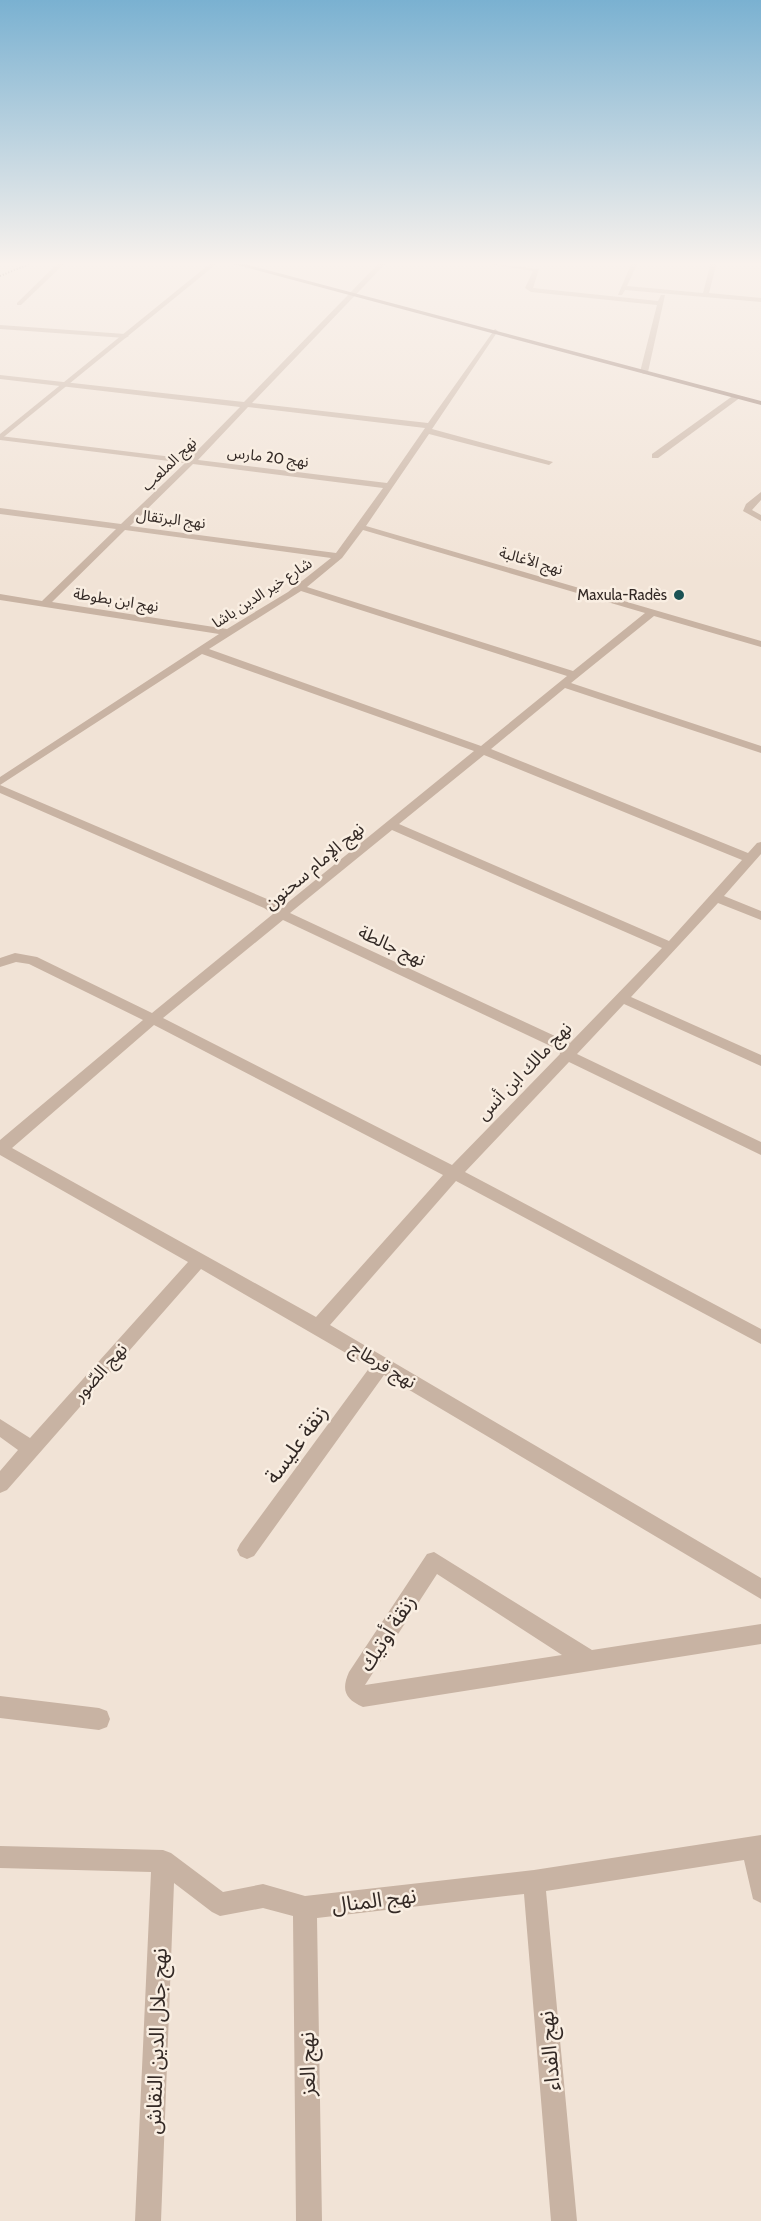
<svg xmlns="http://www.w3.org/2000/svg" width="761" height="2221" viewBox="0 0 761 2221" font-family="Cabin,'Noto Sans Arabic',sans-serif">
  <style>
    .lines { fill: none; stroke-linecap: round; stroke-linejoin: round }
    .minor { fill: #c8b3a3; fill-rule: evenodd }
    .tertiary { fill: #c8b3a3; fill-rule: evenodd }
    .secondary { fill: #9c8174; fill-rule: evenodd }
    .rail { stroke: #332925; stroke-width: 2; stroke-dasharray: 1 2; stroke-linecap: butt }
    .poi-dot { fill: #1b5254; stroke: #f9eee2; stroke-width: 2 }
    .labels { text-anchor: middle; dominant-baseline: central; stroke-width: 5; stroke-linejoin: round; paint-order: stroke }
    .far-street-label { font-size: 15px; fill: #332925; stroke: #f9eee2 }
    .far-poi-label { font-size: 15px; fill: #332925; stroke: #f9eee2; text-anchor: end }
    .street-label { font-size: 18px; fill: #332925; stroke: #f9eee2 }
    .near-street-label { font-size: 21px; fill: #332925; stroke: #f9eee2 }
  </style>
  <rect width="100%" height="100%" fill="#f1e3d6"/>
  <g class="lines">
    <!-- minor -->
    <g class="minor">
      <polygon points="59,262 66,262 21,305 17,305 17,303"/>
      <path d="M380 262H387L252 403 428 423 495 329 498 331 432 429 553 462 549 465 429 434 366 526 761 641V647L654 616 571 683 761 746V753L565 688 491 749 748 853 757 843 761 842V854L724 896 761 911V920L718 903 631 997 761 1055V1066L624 1004 577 1054 761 1142V1155L569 1062 465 1172 761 1329V1344L456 1181 330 1325 761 1578V1599L384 1375 254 1556 247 1559 240 1556 237 1550 240 1544 370 1367 201 1269 7 1490 0 1493V1471L18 1450 0 1437V1419L30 1438 188 1262 0 1155V1140L143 1020 29 964 16 962 0 967V958L15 953 37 957 152 1013 273 914 264 908 0 793V785L274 902 281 908 474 751 202 654 0 785V777L219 634 0 600V594L42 601 116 529 0 514V508L121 524 185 463 0 440V436L189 459 240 407 0 379V375L244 402ZM248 407 425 428 387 483 198 460ZM193 464 383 488 336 553 130 526ZM125 530 331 558 288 592 227 629 52 602ZM363 530 645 613 573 671 307 587 342 558ZM301 591 567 676 481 746 209 649ZM484 755 742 860 669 941 399 824ZM392 830 662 948 570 1043 290 913ZM283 920 559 1050 560 1054 452 1165 163 1018ZM154 1025 443 1175 316 1317 12 1148Z"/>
      <polygon points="477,262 539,269 533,288 658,301 661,295 665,295 648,372 644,374 640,372 657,305 531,292 525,288 533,271"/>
      <polygon points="632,262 638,262 627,286 703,293 711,262 717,262 709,293 761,298 761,302 625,290 622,295 618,295"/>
      <polygon points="0,325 125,334 129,336 125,338 0,329"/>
      <polygon points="734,395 741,397 658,458 652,458 652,454"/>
      <polygon points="761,492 761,500 752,510 761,515 761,521 743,511 746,504"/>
      <path d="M434 1552 592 1650 761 1624V1644L363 1707C345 1699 341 1690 349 1672L427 1554ZM437 1574 562 1655 365 1685Z"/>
      <polygon points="0,1696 99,1708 107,1711 110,1719 107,1727 99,1730 0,1718"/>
      <polygon points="761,1835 761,1903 753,1899 744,1860 546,1891 577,2221 551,2221 524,1894 317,1918 322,2221 296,2221 293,1916 263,1908 220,1916 212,1912 174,1883 161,2221 135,2221 151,1872 0,1868 0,1846 163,1850 171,1853 223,1892 263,1884 305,1896 534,1870"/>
    </g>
    <!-- tertiary -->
    <polygon class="tertiary" points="212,262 219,262 0,440 0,434"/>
    <!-- secondary -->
    <polygon class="secondary" points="226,262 237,262 761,401 761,405"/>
    <!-- rail -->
    <polyline class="rail" points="0,276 34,262"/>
  </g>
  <!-- sky -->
  <linearGradient id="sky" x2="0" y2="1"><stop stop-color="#7ab1d1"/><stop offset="0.46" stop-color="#f9f2ed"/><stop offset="1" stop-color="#f9f2ed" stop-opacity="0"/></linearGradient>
  <rect width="761" height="573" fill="url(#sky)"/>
  <!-- markers -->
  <circle class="poi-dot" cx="679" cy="595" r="6"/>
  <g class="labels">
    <!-- far-street labels -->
    <g class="far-street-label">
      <text transform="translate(268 457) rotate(7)">نهج 20 مارس</text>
      <text transform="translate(169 464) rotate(-44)">نهج الملعب</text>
      <text transform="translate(171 519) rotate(7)">نهج البرتقال</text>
      <text transform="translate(531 561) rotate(16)">نهج الأغالبة</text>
      <text transform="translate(262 593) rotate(-33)">شارع خير الدين باشا</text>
      <text transform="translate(116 600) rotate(9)">نهج ابن بطوطة</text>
    </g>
    <!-- far-poi labels -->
    <g class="far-poi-label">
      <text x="667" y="595">Maxula-Radès</text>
    </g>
    <!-- street labels -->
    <g class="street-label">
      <text transform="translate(314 866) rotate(-40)">نهج الإمام سحنون</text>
      <text transform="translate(392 946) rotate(25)">نهج جالطة</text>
      <text transform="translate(524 1071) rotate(-46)">نهج مالك ابن أنس</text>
      <text transform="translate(383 1365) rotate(31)">نهج قرطاج</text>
      <text transform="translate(100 1372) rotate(-48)">نهج الصّور</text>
    </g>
    <!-- near-street labels -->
    <g class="near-street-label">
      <text transform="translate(296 1444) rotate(-54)">زنقة عليسة</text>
      <text transform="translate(387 1633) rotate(-57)">زنقة أوتيك</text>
      <text transform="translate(374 1900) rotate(-7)">نهج المنال</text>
      <text transform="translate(156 2041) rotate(-88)">نهج جلال الدين النقاش</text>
      <text transform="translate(549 2051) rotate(-95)">نهج الفداء</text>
      <text transform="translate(307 2064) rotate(-91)">نهج العز</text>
    </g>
  </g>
</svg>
